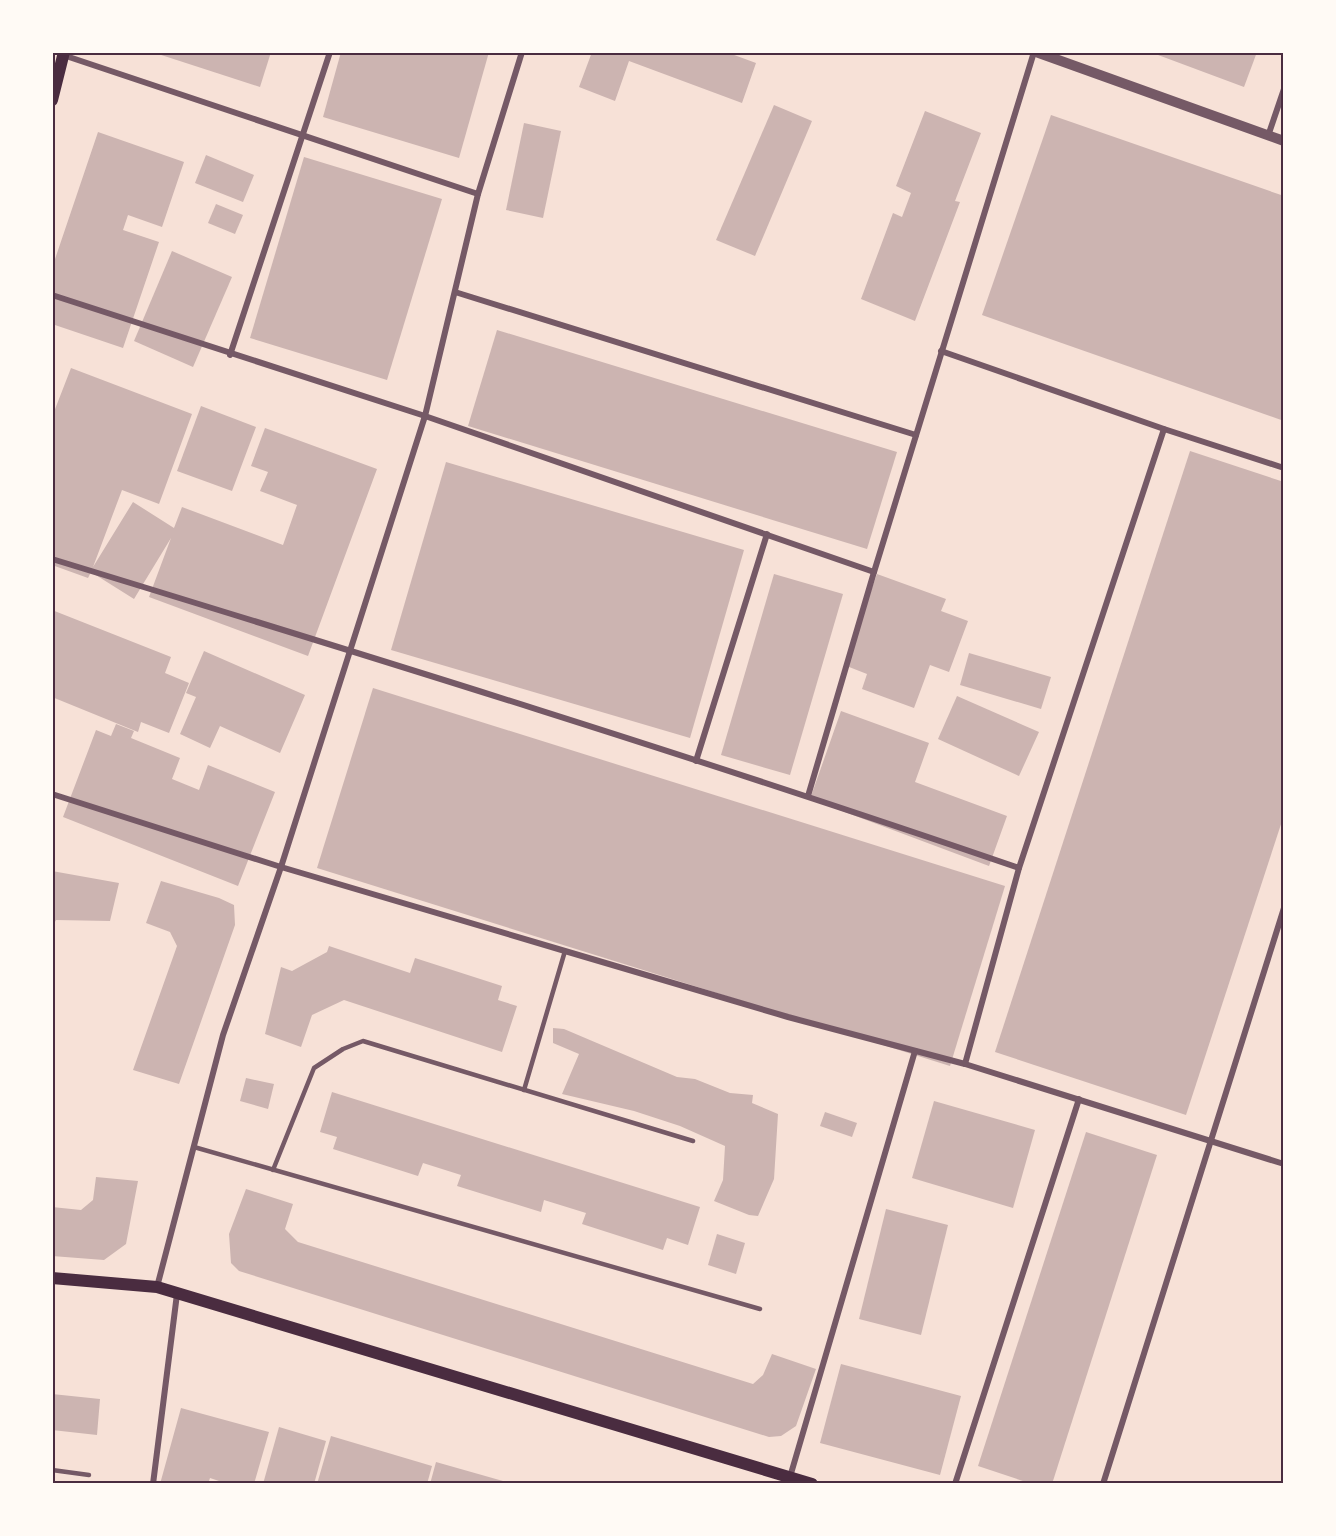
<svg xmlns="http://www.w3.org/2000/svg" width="1336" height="1536" viewBox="0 0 1336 1536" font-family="Roboto,sans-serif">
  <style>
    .building { fill: #ccb4b1 }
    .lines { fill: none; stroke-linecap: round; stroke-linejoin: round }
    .service { stroke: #755966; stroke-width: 4.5 }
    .minor { stroke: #755966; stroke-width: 6 }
    .tertiary { stroke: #755966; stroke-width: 10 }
    .secondary { stroke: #4a2c40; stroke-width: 12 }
    .neatline { fill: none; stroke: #4a2c40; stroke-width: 2 }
  </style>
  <rect width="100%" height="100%" fill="#f7e1d7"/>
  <!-- building -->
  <g class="building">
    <polygon points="152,52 271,52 260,87"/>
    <polygon points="341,52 489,52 459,158 323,117"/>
    <polygon points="592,52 726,52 756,63 742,103 629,61 615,101 579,87"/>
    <polygon points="1150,52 1257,52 1244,87"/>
    <polygon points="774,105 812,121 755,256 716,240"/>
    <polygon points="925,111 981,133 955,201 960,202 915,321 861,299 893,213 902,217 911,193 896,186"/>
    <polygon points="1051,115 1284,196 1284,421 982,315"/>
    <polygon points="524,123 561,131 543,218 506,210"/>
    <polygon points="98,132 184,162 162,227 128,215 123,230 159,242 123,348 52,324 52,268"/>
    <polygon points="206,155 254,175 243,202 195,183"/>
    <polygon points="304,157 442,199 387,380 250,338"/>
    <polygon points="216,204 243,215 235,234 208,223"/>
    <polygon points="172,251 232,277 193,367 134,341"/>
    <polygon points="497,330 897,452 867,549 468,426"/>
    <polygon points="71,368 192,414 159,504 122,490 93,567 133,502 174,528 182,507 283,545 297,505 260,491 268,472 251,466 265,428 377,469 308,656 149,597 171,538 134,599 91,572 88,578 52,565 52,417"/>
    <polygon points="201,406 256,427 232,491 177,471"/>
    <polygon points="1190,451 1284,482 1284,815 1186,1115 995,1052"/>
    <polygon points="446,462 744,550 690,738 391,650"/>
    <polygon points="774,574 843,594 790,775 721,755"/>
    <polygon points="877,574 946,599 941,611 968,621 949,672 930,665 914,708 862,689 867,674 844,665"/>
    <polygon points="52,610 171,657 165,673 189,683 169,733 141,722 138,732 52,697"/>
    <polygon points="204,651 305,695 280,753 220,726 210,748 180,734 196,697 186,693"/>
    <polygon points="969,653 1051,677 1041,709 960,685"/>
    <polygon points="373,688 1005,886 950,1066 317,868"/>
    <polygon points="957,696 1039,732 1019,776 938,739"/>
    <polygon points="841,711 929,743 915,782 1007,816 989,866 810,799"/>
    <polygon points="116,724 134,731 131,738 180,758 172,779 199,790 208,765 275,792 238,886 63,817 96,730 111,736"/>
    <polygon points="52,871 119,883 110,921 56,920 52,927"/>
    <polygon points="161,881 219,898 234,905 235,925 179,1084 133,1070 177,946 170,932 146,923"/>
    <polygon points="329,946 410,973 415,958 502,986 498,1000 517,1006 502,1052 344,1000 312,1015 301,1047 265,1034 281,967 292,971 327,952"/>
    <polygon points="553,1028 564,1029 677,1077 695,1079 730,1093 753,1095 752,1103 778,1114 774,1179 758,1216 749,1215 714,1201 723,1180 725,1146 680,1126 634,1111 562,1094 579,1054 553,1043"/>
    <polygon points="246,1078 274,1084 268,1109 240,1101"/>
    <polygon points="332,1092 700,1207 688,1245 667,1238 663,1250 582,1224 586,1213 544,1200 541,1212 457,1186 461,1175 423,1163 418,1176 333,1149 337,1137 320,1132"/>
    <polygon points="934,1101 1035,1130 1013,1208 912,1178"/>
    <polygon points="825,1112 857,1123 852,1137 820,1126"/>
    <polygon points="1086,1132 1157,1155 1052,1484 1032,1484 978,1466"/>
    <polygon points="96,1177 138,1181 126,1244 104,1260 52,1256 52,1207 81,1210 93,1200"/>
    <polygon points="246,1189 293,1204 285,1229 298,1242 753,1384 763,1375 772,1354 816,1369 796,1426 781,1436 769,1437 239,1271 231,1263 229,1234"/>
    <polygon points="886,1209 948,1225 921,1335 859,1319"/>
    <polygon points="717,1234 745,1243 736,1274 708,1265"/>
    <polygon points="841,1364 961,1396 940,1475 820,1443"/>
    <polygon points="52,1394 100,1399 97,1435 52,1430"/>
    <polygon points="181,1408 269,1432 254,1484 228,1484 210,1478 208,1484 160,1484"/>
    <polygon points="279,1427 326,1441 314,1484 263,1484"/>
    <polygon points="331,1436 432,1466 427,1484 317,1484"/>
    <polygon points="436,1462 510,1483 510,1484 430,1484"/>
  </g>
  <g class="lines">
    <!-- service -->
    <g class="service">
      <polyline points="524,1090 565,951"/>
      <polyline points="194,1147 760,1309"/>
      <polyline points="273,1170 314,1068 343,1049 363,1041 693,1141"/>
      <polyline points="52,1470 89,1475"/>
    </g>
    <!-- minor -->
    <g class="minor">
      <polyline points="63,55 478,194"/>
      <polyline points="1268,136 1284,89"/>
      <polyline points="455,292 916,435"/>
      <polyline points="52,295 425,416 874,572 1034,52"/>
      <polyline points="941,351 1164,429 1284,468"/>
      <polyline points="230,355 330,52"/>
      <path d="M52 559C376 658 699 758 1019 868L1164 429"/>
      <polyline points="696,761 767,534"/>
      <polyline points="52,794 281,867 565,951 788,1017 965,1064 1284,1164"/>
      <polyline points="808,796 874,572"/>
      <polyline points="965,1064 1019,868"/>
      <polyline points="157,1287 223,1035 281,867 425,416 478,194 522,52"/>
      <polyline points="790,1477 915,1051"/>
      <polyline points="153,1484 177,1294"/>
      <polyline points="955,1484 1079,1099"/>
      <polyline points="1103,1484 1284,908"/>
    </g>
    <!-- tertiary -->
    <polyline class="tertiary" points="1036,52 1284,141"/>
    <!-- secondary -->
    <g class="secondary">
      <polyline points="52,100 64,52"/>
      <polyline points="52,1278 157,1287 812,1484"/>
    </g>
  </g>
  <!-- border -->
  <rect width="1336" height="1536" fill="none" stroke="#fffaf5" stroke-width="108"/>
  <rect x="54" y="54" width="1228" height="1428" class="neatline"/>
</svg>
